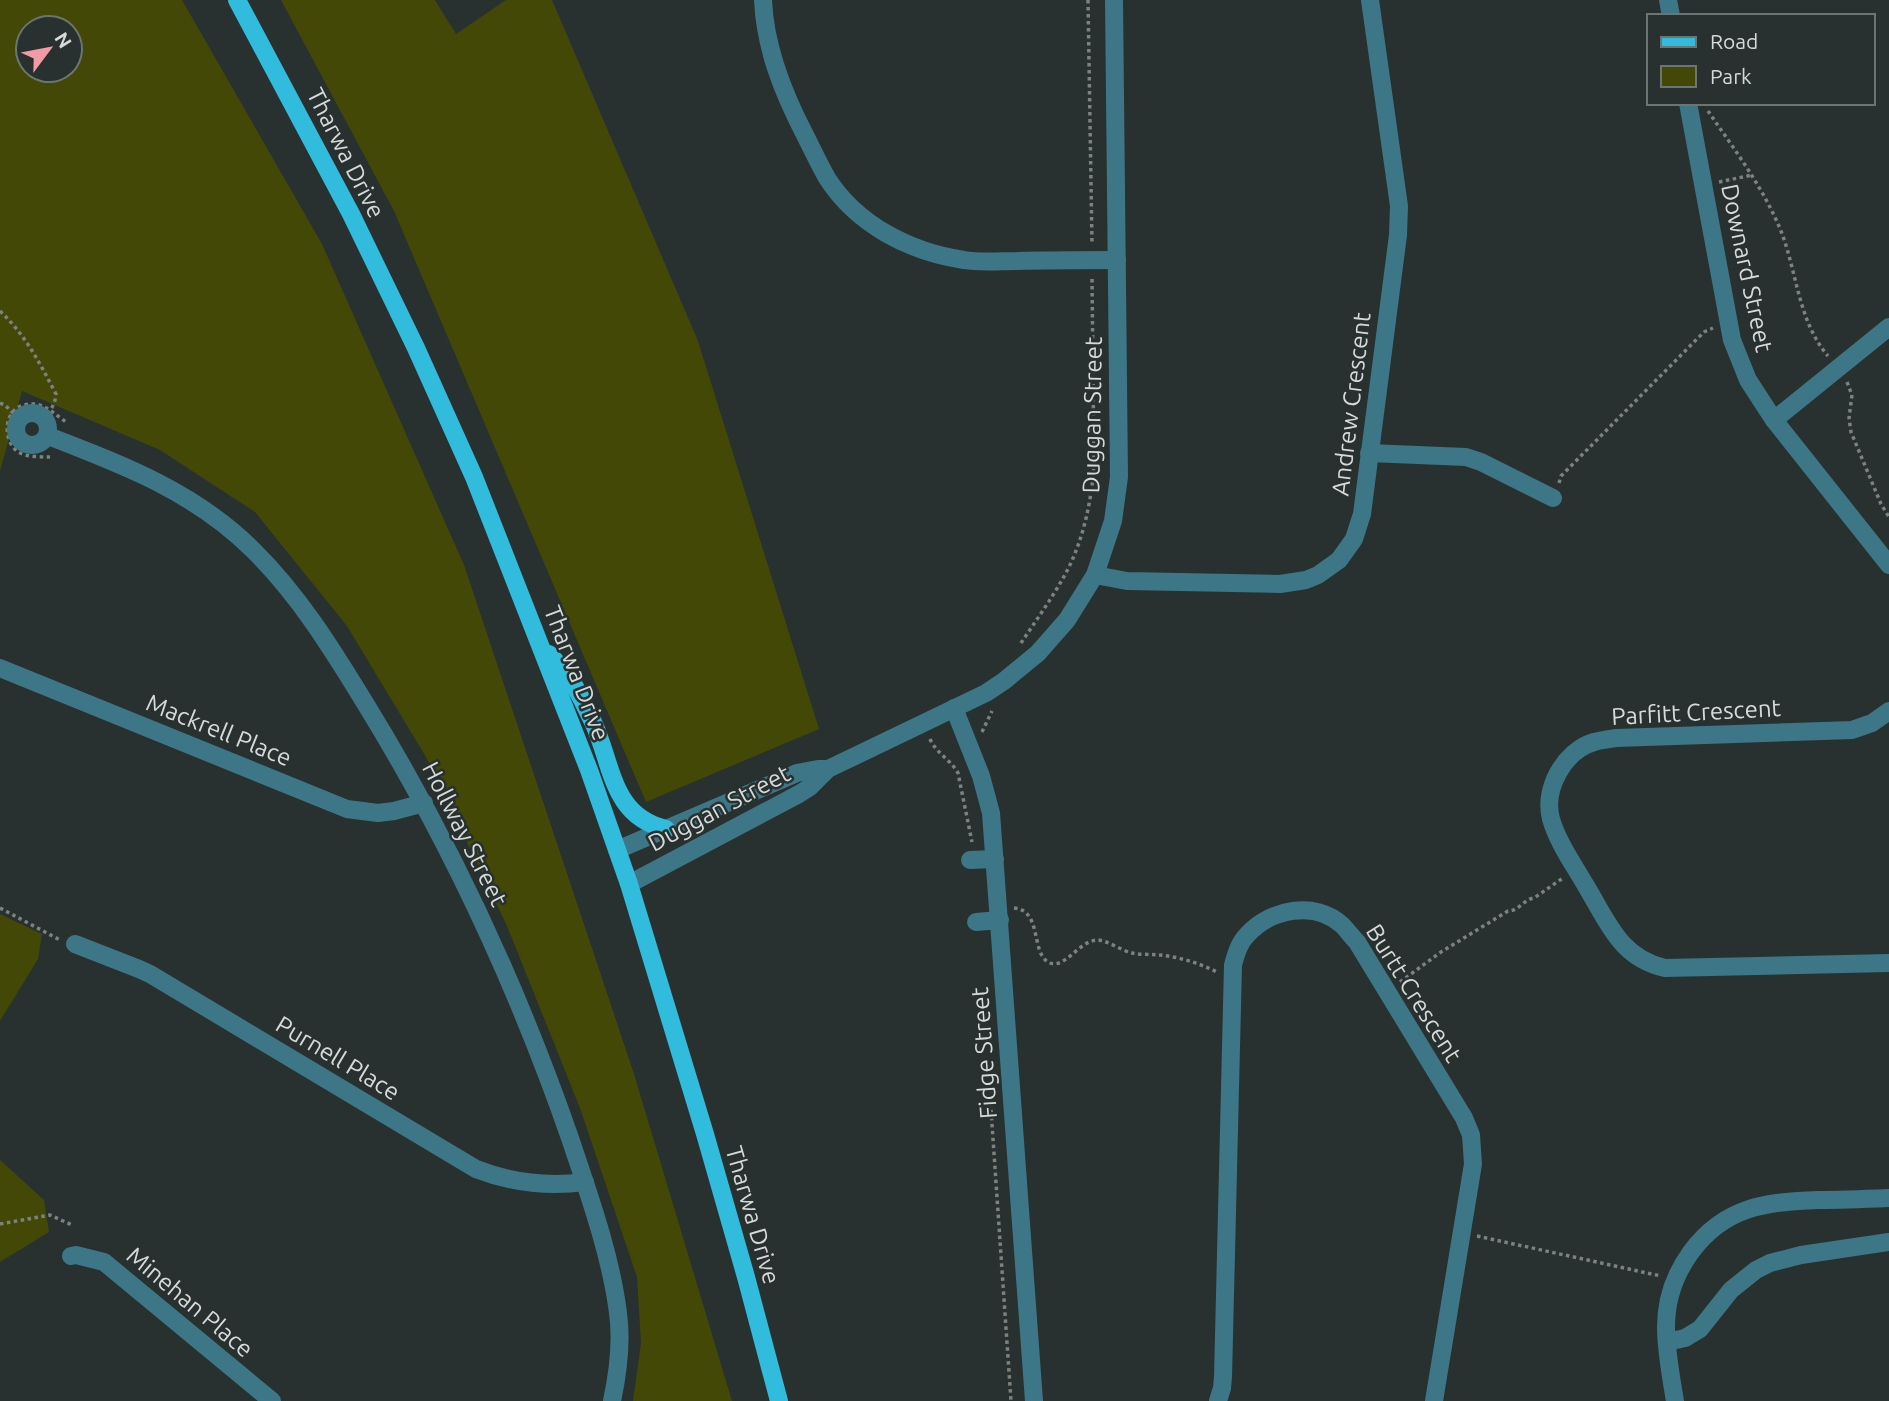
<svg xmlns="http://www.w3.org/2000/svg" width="1889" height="1401" viewBox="0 0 1889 1401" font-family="Ubuntu,sans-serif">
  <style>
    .green { fill: #434807; fill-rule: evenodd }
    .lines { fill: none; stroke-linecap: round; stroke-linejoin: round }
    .path { stroke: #7b8280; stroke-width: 3.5; stroke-dasharray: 3.5 3.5; stroke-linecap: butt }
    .minor { stroke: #3d7686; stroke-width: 18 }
    .major { stroke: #31bbdd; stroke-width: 18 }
    .labels { text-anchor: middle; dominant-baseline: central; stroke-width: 5; stroke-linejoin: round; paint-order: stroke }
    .street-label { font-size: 24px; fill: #d5dad9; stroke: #28312f }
  </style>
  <rect width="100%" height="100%" fill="#28312f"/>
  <!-- green -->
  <g class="green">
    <path d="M0 0H182L322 244 464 565 634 1074 732 1401H633L641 1343 637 1277 580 1108 507 926 426 757 347 626 255 512 160 450 22 391 0 471ZM70 28V70H28V28Z"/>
    <polygon points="281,0 435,0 456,34 506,0 552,0 698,341 819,729 646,802 394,211"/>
    <polygon points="0,914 42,934 38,959 0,1021"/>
    <polygon points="0,1160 44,1200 49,1232 0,1262"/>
  </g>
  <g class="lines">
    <!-- path -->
    <g class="path">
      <polyline points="1088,0 1092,244"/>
      <path d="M1708 111C1734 149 1763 187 1781 231 1797 272 1798 321 1828 356"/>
      <polyline points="1719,182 1752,175"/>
      <path d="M0 311C27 337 39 362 56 394 55 405 51 410 44 417"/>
      <polyline points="1847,382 1852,395 1849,418 1851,432 1881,504 1889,517"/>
      <polyline points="0,403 5,405 19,419"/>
      <path d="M50 457C40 457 27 457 18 452 0 438 4 403 33 404 45 404 57 416 66 422"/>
      <polyline points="1559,483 1561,476 1704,332 1713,328"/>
      <path d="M1021 643C1035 622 1050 601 1062 580 1082 546 1091 505 1094 466L1092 277"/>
      <polyline points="982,732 992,711"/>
      <path d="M930 739C936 753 951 760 958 773L972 842"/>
      <polyline points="0,908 60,940"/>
      <path d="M1014 908C1043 910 1030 955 1050 963 1065 969 1079 941 1097 940 1107 940 1122 951 1132 953 1141 955 1151 954 1160 955 1179 957 1199 963 1217 972"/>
      <path d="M1400 982 1441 952 1508 911C1519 911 1524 899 1534 898L1563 878"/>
      <polyline points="992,1082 990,1095 1011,1401"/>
      <polyline points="0,1224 50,1215 72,1225"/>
      <polyline points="1477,1236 1661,1276"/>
    </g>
    <!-- minor -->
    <g class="minor">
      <path d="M763 0C765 48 783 93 805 135 812 149 819 164 827 178 857 225 910 252 964 260 981 263 999 261 1017 261 1050 260 1084 260 1117 260"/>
      <polyline points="1668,0 1671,16"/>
      <polyline points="1688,103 1732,340 1748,380 1774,420 1889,565"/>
      <circle cx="32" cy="429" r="16"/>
      <polyline points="1774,420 1889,327"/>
      <path d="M48 436C123 465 195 492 253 550 298 594 332 649 365 703 450 841 518 988 571 1141 589 1195 611 1256 618 1313 622 1342 618 1373 612 1401"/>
      <polyline points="1369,453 1466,457 1481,462 1553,498"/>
      <polyline points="1095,575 1127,581 1280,584 1306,580 1318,575 1339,560 1354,539 1362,514 1398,235 1399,206 1370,0"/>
      <polyline points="0,668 347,809 378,813 394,811 424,803"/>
      <polyline points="954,708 981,776 991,813 1034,1401"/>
      <path d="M1889 711 1872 723 1852 730 1616 738C1609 739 1601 740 1594 742 1564 751 1543 789 1551 819 1558 843 1574 865 1586 886 1608 922 1620 958 1665 968L1889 963"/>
      <polyline points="617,850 797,773 818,769 828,769"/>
      <polyline points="970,860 995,859"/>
      <polyline points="629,884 799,794 810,787 828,769 986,693 1004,681 1038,653 1067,620 1095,575 1113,521 1119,477 1114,0"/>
      <polyline points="976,922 1000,920"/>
      <path d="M75 944 139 969 150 974 476 1169C512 1183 546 1187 585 1182"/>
      <polyline points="71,1256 76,1255 104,1262 272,1401"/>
      <polyline points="1667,1342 1685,1338 1700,1329 1731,1290 1756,1270 1770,1263 1801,1255 1889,1242"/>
      <path d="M1218 1401 1222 1388 1223 1377 1233 965C1236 954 1239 943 1247 935 1270 909 1315 900 1342 925 1347 930 1352 937 1357 942L1464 1118 1471 1135 1473 1164 1434 1401"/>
      <path d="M1675 1401C1671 1377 1666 1351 1666 1327 1666 1299 1675 1274 1691 1252 1725 1206 1766 1202 1819 1200 1843 1200 1866 1199 1889 1198"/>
    </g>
    <!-- major -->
    <g class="major">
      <polyline points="237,0 351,214 416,348 474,477 589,770 629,884 705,1134 746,1277 779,1401"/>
      <path d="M549 654C556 662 564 670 570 679 579 692 586 708 593 722 613 765 611 816 666 829"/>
    </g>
  </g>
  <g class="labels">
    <!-- street labels -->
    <g class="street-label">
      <text transform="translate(346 153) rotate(63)">Tharwa Drive</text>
      <text transform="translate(1747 268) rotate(78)">Downard Street</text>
      <text transform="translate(1351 404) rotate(-83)">Andrew Crescent</text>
      <text transform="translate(1092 415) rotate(-89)">Duggan Street</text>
      <text transform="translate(577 673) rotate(69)">Tharwa Drive</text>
      <text transform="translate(1696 712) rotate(-3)">Parfitt Crescent</text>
      <text transform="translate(219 730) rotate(22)">Mackrell Place</text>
      <text transform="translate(719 808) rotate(-28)">Duggan Street</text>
      <text transform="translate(465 834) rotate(63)">Hollway Street</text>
      <text transform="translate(1414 993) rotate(58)">Burtt Crescent</text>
      <text transform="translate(984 1053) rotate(-94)">Fidge Street</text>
      <text transform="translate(338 1058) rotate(31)">Purnell Place</text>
      <text transform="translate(753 1215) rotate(74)">Tharwa Drive</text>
      <text transform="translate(190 1302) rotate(40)">Minehan Place</text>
    </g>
  </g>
  <!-- legend -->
  <rect x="1647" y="14" width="228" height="91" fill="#28312f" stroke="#6d7573" stroke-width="2"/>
  <rect x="1661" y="37" width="35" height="10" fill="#31bbdd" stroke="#6d7573" stroke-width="2"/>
  <text x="1710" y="49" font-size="21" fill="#d5dad9">Road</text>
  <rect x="1661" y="66" width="35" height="21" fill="#434807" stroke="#6d7573" stroke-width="2"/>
  <text x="1710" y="84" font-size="21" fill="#d5dad9">Park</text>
  <!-- north arrow -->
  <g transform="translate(49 49) rotate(58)"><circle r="33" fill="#28312f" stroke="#6d7573" stroke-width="2"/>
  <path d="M0-5L12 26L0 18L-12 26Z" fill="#f39aa7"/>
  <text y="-10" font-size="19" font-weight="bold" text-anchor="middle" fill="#d5dad9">N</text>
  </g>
</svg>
